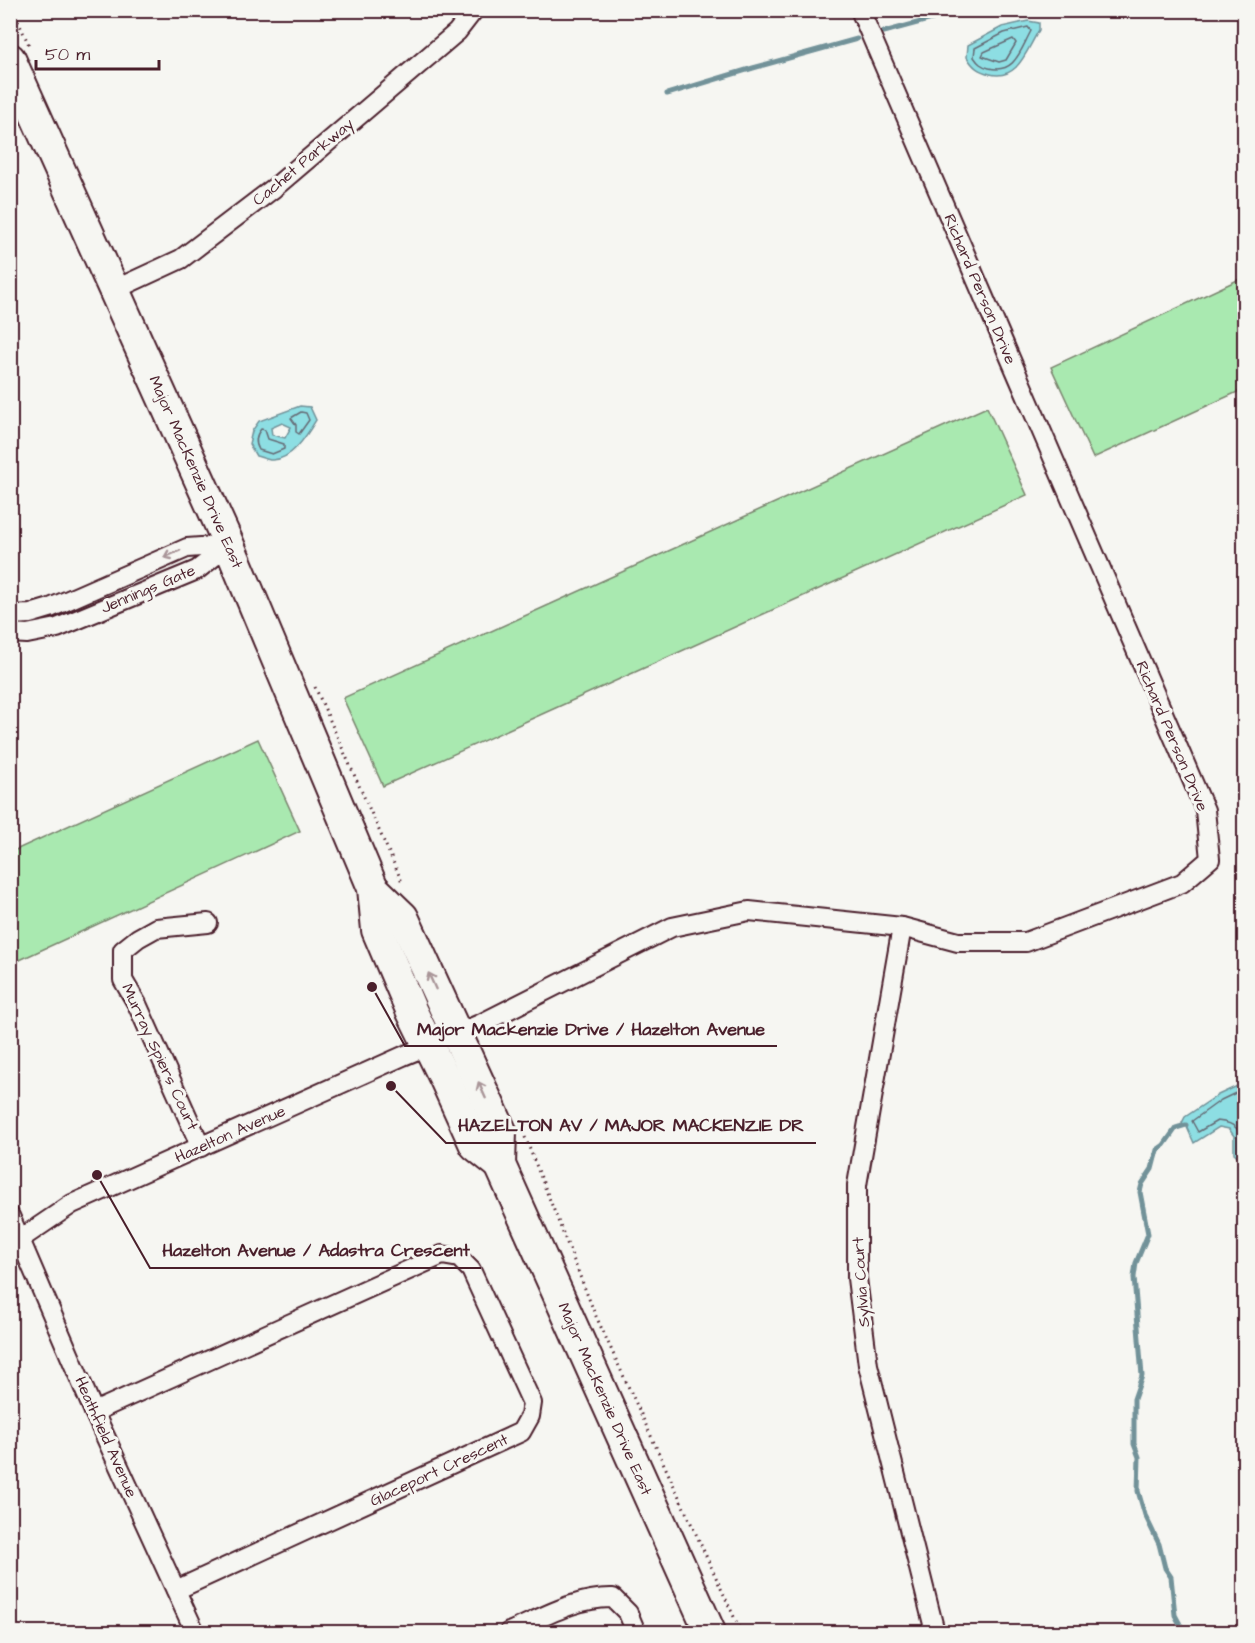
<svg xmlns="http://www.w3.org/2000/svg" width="1255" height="1643" viewBox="0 0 1255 1643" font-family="'Architects Daughter',sans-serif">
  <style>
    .grass { fill: #a9e9b0; stroke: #7a846e; stroke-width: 1.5 }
    .water { fill: #8ddee3; stroke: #729299; stroke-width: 1.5; fill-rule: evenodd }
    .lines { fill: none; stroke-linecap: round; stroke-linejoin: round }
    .shore { stroke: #656b75; stroke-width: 1.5 }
    .stream { stroke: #729299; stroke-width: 5 }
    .street-casing { stroke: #4a1f2b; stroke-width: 22 }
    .primary-casing { stroke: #4a1f2b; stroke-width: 34 }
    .path { stroke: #4a1f2b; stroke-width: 3; stroke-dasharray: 1.5 4.5; stroke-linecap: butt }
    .street { stroke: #f6f6f2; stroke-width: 18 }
    .primary { stroke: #f6f6f2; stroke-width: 30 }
    .oneway { stroke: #a99598 }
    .labels { text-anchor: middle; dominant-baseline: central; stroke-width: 6; stroke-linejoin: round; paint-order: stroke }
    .street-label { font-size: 16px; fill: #4a1f2b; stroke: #f6f6f2 }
    .leader { fill: none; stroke: #4a1f2b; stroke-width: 2 }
    .callout-dot { fill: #4a1f2b; stroke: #f6f6f2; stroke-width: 2 }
    .callout-label { font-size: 18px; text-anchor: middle; font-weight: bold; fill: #4a1f2b; stroke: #f6f6f2; stroke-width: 6; stroke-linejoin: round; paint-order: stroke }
  </style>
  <rect width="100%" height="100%" fill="#f6f6f2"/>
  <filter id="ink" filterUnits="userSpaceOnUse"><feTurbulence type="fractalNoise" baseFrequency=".0167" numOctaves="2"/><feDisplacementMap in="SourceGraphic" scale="12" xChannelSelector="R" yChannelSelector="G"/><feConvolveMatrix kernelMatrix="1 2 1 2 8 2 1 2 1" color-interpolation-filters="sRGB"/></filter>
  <g filter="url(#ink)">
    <!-- grass -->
    <g class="grass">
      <polygon points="1244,277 1244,389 1093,458 1051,367"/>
      <polygon points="987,407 1027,495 383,786 343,698"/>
      <polygon points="258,739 300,831 11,964 11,852"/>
    </g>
    <!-- water -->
    <g class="water">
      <path d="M1028 21 1039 23V30C1026 51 1018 81 990 74 978 71 973 67 967 57L968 45 1002 27Z"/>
      <path d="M300 406 310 407 316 420C307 435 291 462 270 460 265 459 260 457 256 456L249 444 252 431 259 421ZM282 423 291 427 285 438 272 435 271 428Z"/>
      <polygon points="1244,1083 1244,1156 1242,1160 1234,1153 1234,1136 1229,1129 1219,1127 1194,1143 1186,1125 1182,1123 1185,1117 1218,1095"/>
    </g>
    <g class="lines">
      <!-- shore -->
      <g class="shore">
        <path d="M1028 27 1031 31C1020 51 1015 74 989 68 981 66 978 63 974 57L975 48 1004 33Z"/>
        <polygon points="1013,39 1016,43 1006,60 999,62 982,56 984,52"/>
        <polygon points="301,412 306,413 309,420 299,434 296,432 296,425 291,418"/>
        <path d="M261 429 265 430 268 439 284 444V449L272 454 259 450C255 443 255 436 261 429Z"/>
        <path d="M1244 1089 1221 1100 1192 1121 1198 1132 1217 1121C1238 1123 1241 1130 1240 1149L1244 1154"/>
      </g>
      <!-- stream -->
      <g class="stream">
        <polyline points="884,32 965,10"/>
        <polyline points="667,94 753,68 857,39"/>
        <polyline points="1184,1632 1175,1615 1171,1577 1165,1568 1159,1544 1145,1515 1138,1491 1139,1457 1134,1444 1134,1399 1142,1376 1134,1277 1136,1263 1148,1234 1140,1192 1142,1184 1152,1169 1157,1150 1164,1145 1176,1128 1186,1125"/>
      </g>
      <defs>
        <g id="street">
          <polyline points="114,290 181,259 274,188 457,32 474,10"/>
          <polyline points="10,615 30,614 50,608 187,548 229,545"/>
          <polyline points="10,633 27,634 57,628 197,570 229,545"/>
          <polyline points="902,927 857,1185 857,1278 868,1365 935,1632"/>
          <polyline points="201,1147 137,1004 123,980 123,950 138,938 156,928 208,923"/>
          <polyline points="10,1216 94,1412 195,1632"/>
          <polyline points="10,1246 72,1204 99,1192 403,1056 480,1024 672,927 749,911 902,927 958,942 1026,942 1182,883 1210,859 1205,810 860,10"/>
          <polyline points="94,1412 442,1255 459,1258 471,1270 532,1403 530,1416 521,1432 176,1590"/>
          <path d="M509 1632C542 1618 576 1597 613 1598L628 1613 636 1632"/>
        </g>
        <g id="primary">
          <polyline points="10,59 229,545 373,888 377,930 412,1012 445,1079 475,1145 500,1165"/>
          <polyline points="373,888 403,917 501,1131 500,1165 710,1632"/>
        </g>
      </defs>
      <!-- street casing -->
      <use href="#street" class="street-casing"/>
      <!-- primary casing -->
      <use href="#primary" class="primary-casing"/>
      <!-- path -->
      <g class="path">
        <polyline points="13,10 29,45"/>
        <polyline points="315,687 403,884"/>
        <polyline points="525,1137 595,1314 741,1632"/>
      </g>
      <!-- street -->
      <use href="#street" class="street"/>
      <!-- primary -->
      <use href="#primary" class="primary"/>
    </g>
    <!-- one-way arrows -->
    <defs><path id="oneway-shaft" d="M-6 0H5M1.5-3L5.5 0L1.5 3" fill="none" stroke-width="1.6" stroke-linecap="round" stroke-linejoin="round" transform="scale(1.5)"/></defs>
    <g class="oneway">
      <use href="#oneway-shaft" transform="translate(172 554) rotate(156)"/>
      <use href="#oneway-shaft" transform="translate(432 981) rotate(-114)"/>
      <use href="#oneway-shaft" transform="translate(482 1090) rotate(-114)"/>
    </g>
  </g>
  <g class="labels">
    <!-- street labels -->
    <g class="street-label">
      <text transform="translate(303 162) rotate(-40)">Cachet Parkway</text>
      <text transform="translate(980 289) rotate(67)">Richard Person Drive</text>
      <text transform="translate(196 472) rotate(66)">Major MacKenzie Drive East</text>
      <text transform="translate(148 589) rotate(-23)">Jennings Gate</text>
      <text transform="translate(1172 736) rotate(67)">Richard Person Drive</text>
      <text transform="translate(160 1057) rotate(65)">Murray Spiers Court</text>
      <text transform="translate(230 1134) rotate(-24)">Hazelton Avenue</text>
      <text transform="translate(861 1282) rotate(-94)">Sylvia Court</text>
      <text transform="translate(605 1399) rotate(66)">Major MacKenzie Drive East</text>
      <text transform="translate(106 1437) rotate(66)">Heathfield Avenue</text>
      <text transform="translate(439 1470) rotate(-25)">Glaceport Crescent</text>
    </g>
  </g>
  <!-- callouts -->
  <path class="leader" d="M372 987L405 1046H777M391 1086L446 1143H816M97 1175L150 1268H481"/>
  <g class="callout-dot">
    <circle cx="372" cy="987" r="6"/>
    <circle cx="391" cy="1086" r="6"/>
    <circle cx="97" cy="1175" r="6"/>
  </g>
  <g class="callout-label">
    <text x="591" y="1035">Major Mackenzie Drive / Hazelton Avenue</text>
    <text x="631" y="1131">HAZELTON AV / MAJOR MACKENZIE DR</text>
    <text x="316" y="1256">Hazelton Avenue / Adastra Crescent</text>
  </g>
  <!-- margin -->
  <rect width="1255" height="1643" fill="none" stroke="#f6f6f2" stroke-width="36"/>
  <rect x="18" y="18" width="1219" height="1607" fill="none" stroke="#4a1f2b" stroke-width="2" filter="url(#ink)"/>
  <!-- scale -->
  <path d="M36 60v9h123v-9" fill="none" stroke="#4a1f2b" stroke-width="3"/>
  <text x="45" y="60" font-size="18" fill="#4a1f2b" stroke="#f6f6f2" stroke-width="4.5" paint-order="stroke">50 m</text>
</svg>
